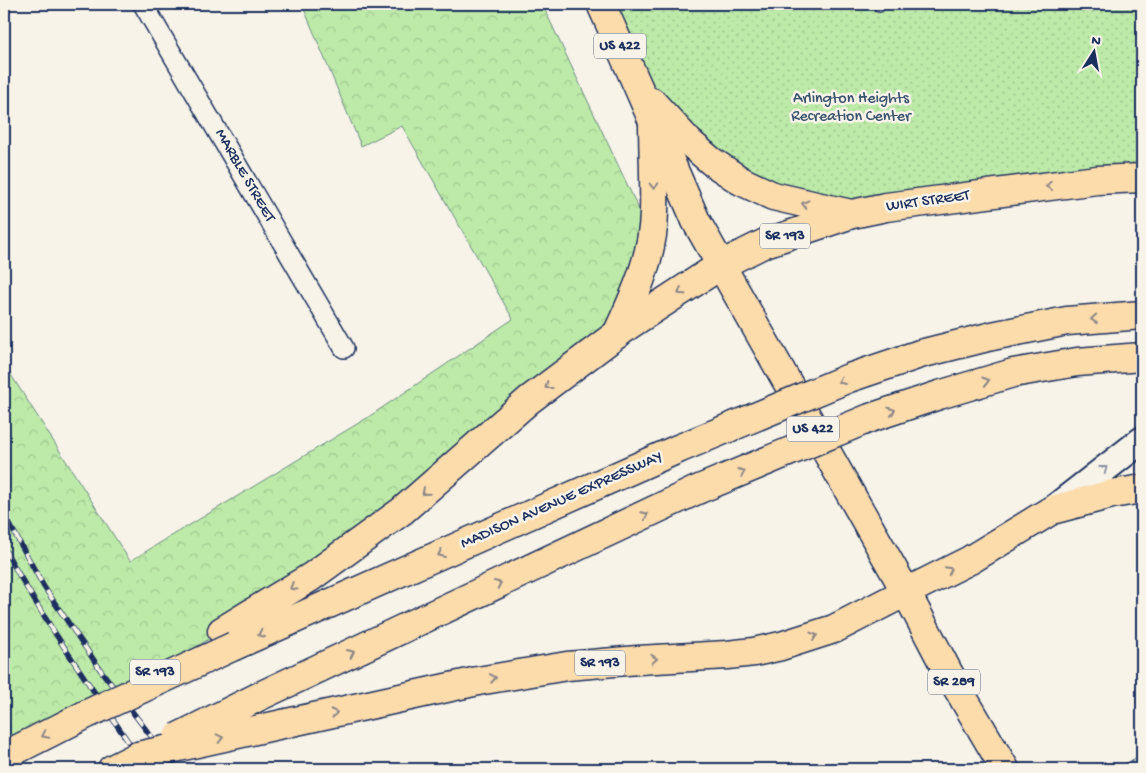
<svg xmlns="http://www.w3.org/2000/svg" width="1146" height="773" viewBox="0 0 1146 773" font-family="'Gochi Hand',sans-serif">
  <style>
    .forest { fill: url(#forest-crowns); stroke: #6c8c83 }
    .park { fill: url(#park-dots); stroke: #6c8c83 }
    .lines { fill: none; stroke-linecap: round; stroke-linejoin: round }
    .lane-casing { stroke: #1b2f5e; stroke-width: 12 }
    .street-casing { stroke: #1b2f5e; stroke-width: 22 }
    .secondary-casing { stroke: #1b2f5e; stroke-width: 30 }
    .primary-casing { stroke: #1b2f5e; stroke-width: 31 }
    .highway-casing { stroke: #1b2f5e; stroke-width: 31 }
    .lane { stroke: #f7f3e8; stroke-width: 9 }
    .street { stroke: #f7f3e8; stroke-width: 19 }
    .secondary { stroke: #f7f3e8; stroke-width: 26 }
    .primary { stroke: #fddcac; stroke-width: 28 }
    .highway { stroke: #fddcac; stroke-width: 28 }
    .rail-casing { stroke: #1b2f5e; stroke-width: 5.5 }
    .rail { stroke: #f7f3e8; stroke-width: 4; stroke-dasharray: 11; stroke-linecap: butt }
    .highway-bridge-casing { stroke: #1b2f5e; stroke-width: 31; stroke-linecap: butt }
    .highway-bridge { stroke: #fddcac; stroke-width: 28 }
    .oneway { stroke: #8c8685 }
    .oneway2 { stroke: #8991a3 }
    .labels { text-anchor: middle; dominant-baseline: central; stroke-width: 5; stroke-linejoin: round; paint-order: stroke }
    .shield { fill: #f7f3e8; stroke: #5d6a87; stroke-width: 1 }
    .shield-label { font-size: 15px; font-weight: bold; fill: #1b2f5e }
    .park-label { font-size: 16px; fill: #3b546d; stroke: #f7f3e8 }
    .street-label { font-size: 16px; fill: #1b2f5e; stroke: #f7f3e8 }
  </style>
  <defs>
    <pattern id="forest-crowns" width="20" height="18" patternUnits="userSpaceOnUse" patternTransform="scale(1.25)"><rect width="20" height="18" fill="#bdeaa8"/><path d="M2 6a3 3 0 1 1 6 0M12 15a3 3 0 1 1 6 0" fill="none" stroke="#a2c993"/></pattern>
    <pattern id="park-dots" width="8" height="8" patternUnits="userSpaceOnUse" patternTransform="scale(1.25)"><rect width="8" height="8" fill="#bdeaa8"/><path d="M2 2h.1M6 6h.1" fill="none" stroke="#a2c993" stroke-width="1.8" stroke-linecap="round"/></pattern>
  </defs>
  <rect width="100%" height="100%" fill="#f7f3e8"/>
  <filter id="ink" filterUnits="userSpaceOnUse"><feTurbulence type="fractalNoise" baseFrequency=".02" numOctaves="2"/><feDisplacementMap in="SourceGraphic" scale="10" xChannelSelector="R" yChannelSelector="G"/><feConvolveMatrix kernelMatrix="1 2 1 2 8 2 1 2 1" color-interpolation-filters="sRGB"/></filter>
  <g filter="url(#ink)">
    <!-- forest -->
    <polygon class="forest" points="302,4 542,4 651,235 616,336 222,631 87,714 4,756 4,364 130,561 367,418 513,319 402,126 361,146"/>
    <!-- park -->
    <polygon class="park" points="601,4 1142,4 1142,169 886,207 773,196 639,89"/>
    <g class="lines">
      <defs>
        <g id="lane">
          <polyline points="879,7 880,4"/>
          <polyline points="1128,769 1142,761"/>
        </g>
        <polyline id="street" points="143,4 344,348"/>
        <polyline id="secondary" points="1052,510 1142,440"/>
        <g id="primary">
          <polyline points="601,4 639,89 696,221 906,592 948,672 1005,769"/>
          <polyline points="652,102 689,142 711,161 741,181 773,196 851,214"/>
          <polyline points="721,265 765,243 852,214 886,207 1097,180 1142,178"/>
          <polyline points="906,592 970,560 1052,510 1112,494 1142,489"/>
        </g>
        <g id="highway">
          <path d="M617 334C635 296 653 256 654 213 655 182 653 151 653 120"/>
          <polyline points="920,354 992,336 1067,321 1142,315"/>
          <polyline points="939,395 1013,373 1077,362 1142,357"/>
          <polyline points="222,631 311,577 402,511 529,400 629,325 721,265"/>
          <polyline points="234,646 678,449"/>
          <polyline points="260,696 697,490"/>
          <polyline points="287,723 478,681 567,666 638,660 727,655 754,652 781,646 834,629 906,592"/>
          <polyline points="4,756 87,714"/>
          <polyline points="112,769 138,756"/>
        </g>
      </defs>
      <!-- lane casing -->
      <use href="#lane" class="lane-casing"/>
      <!-- street casing -->
      <use href="#street" class="street-casing"/>
      <!-- secondary casing -->
      <use href="#secondary" class="secondary-casing"/>
      <!-- primary casing -->
      <use href="#primary" class="primary-casing"/>
      <!-- highway casing -->
      <use href="#highway" class="highway-casing"/>
      <!-- lane -->
      <use href="#lane" class="lane"/>
      <!-- street -->
      <use href="#street" class="street"/>
      <!-- secondary -->
      <use href="#secondary" class="secondary"/>
      <!-- primary -->
      <use href="#primary" class="primary"/>
      <!-- highway -->
      <use href="#highway" class="highway"/>
      <defs>
        <g id="rail">
          <polyline points="4,514 44,587 102,672 176,769"/>
          <path d="M4 548C43 620 92 688 138 756L149 769"/>
        </g>
      </defs>
      <!-- rail casing -->
      <use href="#rail" class="rail-casing"/>
      <!-- rail -->
      <use href="#rail" class="rail"/>
      <defs>
        <g id="highway-bridge">
          <polyline points="678,449 849,378 920,354"/>
          <polyline points="697,490 870,418 939,395"/>
          <polyline points="87,714 234,646"/>
          <polyline points="178,737 260,696"/>
          <polyline points="138,756 287,723"/>
        </g>
      </defs>
      <!-- highway-bridge casing -->
      <use href="#highway-bridge" class="highway-bridge-casing"/>
      <!-- highway-bridge -->
      <use href="#highway-bridge" class="highway-bridge"/>
    </g>
    <!-- one-way arrows -->
    <defs><path id="oneway-chevron" d="M-2-3.5L2.5 0L-2 3.5" fill="none" stroke-width="1.6" stroke-linecap="round" stroke-linejoin="round" transform="scale(1.25)"/></defs>
    <g class="oneway">
      <use href="#oneway-chevron" transform="translate(654 186) rotate(89)"/>
      <use href="#oneway-chevron" transform="translate(1049 186) rotate(173)"/>
      <use href="#oneway-chevron" transform="translate(805 204) rotate(-166)"/>
      <use href="#oneway-chevron" transform="translate(681 292) rotate(147)"/>
      <use href="#oneway-chevron" transform="translate(1094 319) rotate(176)"/>
      <use href="#oneway-chevron" transform="translate(841 381) rotate(157)"/>
      <use href="#oneway-chevron" transform="translate(986 381) rotate(-17)"/>
      <use href="#oneway-chevron" transform="translate(548 386) rotate(143)"/>
      <use href="#oneway-chevron" transform="translate(892 411) rotate(-18)"/>
      <use href="#oneway-chevron" transform="translate(742 472) rotate(-23)"/>
      <use href="#oneway-chevron" transform="translate(425 492) rotate(139)"/>
      <use href="#oneway-chevron" transform="translate(645 515) rotate(-25)"/>
      <use href="#oneway-chevron" transform="translate(441 554) rotate(156)"/>
      <use href="#oneway-chevron" transform="translate(949 570) rotate(-27)"/>
      <use href="#oneway-chevron" transform="translate(498 584) rotate(-25)"/>
      <use href="#oneway-chevron" transform="translate(293 587) rotate(148)"/>
      <use href="#oneway-chevron" transform="translate(261 634) rotate(156)"/>
      <use href="#oneway-chevron" transform="translate(814 636) rotate(-18)"/>
      <use href="#oneway-chevron" transform="translate(351 653) rotate(-25)"/>
      <use href="#oneway-chevron" transform="translate(654 659) rotate(-3)"/>
      <use href="#oneway-chevron" transform="translate(493 678) rotate(-9)"/>
      <use href="#oneway-chevron" transform="translate(334 713) rotate(-12)"/>
      <use href="#oneway-chevron" transform="translate(45 735) rotate(153)"/>
      <use href="#oneway-chevron" transform="translate(220 738) rotate(-13)"/>
    </g>
    <use class="oneway2" href="#oneway-chevron" transform="translate(1104 469) rotate(-38)"/>
  </g>
  <g class="labels">
    <!-- shield labels -->
    <g class="shield">
      <rect x="594" y="33.5" width="52" height="25" rx="4"/>
      <rect x="760" y="223.5" width="50" height="25" rx="4"/>
      <rect x="787" y="416.5" width="52" height="25" rx="4"/>
      <rect x="575" y="650.5" width="50" height="25" rx="4"/>
      <rect x="130" y="659.5" width="50" height="25" rx="4"/>
      <rect x="928" y="669.5" width="52" height="25" rx="4"/>
    </g>
    <g class="shield-label">
      <text x="620" y="46">US 422</text>
      <text x="785" y="236">SR 193</text>
      <text x="813" y="429">US 422</text>
      <text x="600" y="663">SR 193</text>
      <text x="155" y="672">SR 193</text>
      <text x="954" y="682">SR 289</text>
    </g>
    <!-- park labels -->
    <g class="park-label">
      <text x="851" y="99">Arlington Heights<tspan x="851" dy="18">Recreation Center</tspan></text>
    </g>
    <!-- street labels -->
    <g class="street-label">
      <text transform="translate(244 176) rotate(60)">MARBLE STREET</text>
      <text transform="translate(928 202) rotate(-8)">WIRT STREET</text>
      <text transform="translate(562 501) rotate(-24)">MADISON AVENUE EXPRESSWAY</text>
    </g>
  </g>
  <!-- margin -->
  <rect width="1146" height="773" fill="none" stroke="#f7f3e8" stroke-width="20"/>
  <rect x="10" y="10" width="1126" height="753" fill="none" stroke="#1b2f5e" stroke-width="2" filter="url(#ink)"/>
  <!-- north arrow -->
  <g transform="translate(1094 52) rotate(11)" stroke="#f7f3e8" stroke-width="4" paint-order="stroke">
  <path d="M0-4L9 19L0 12L-9 19Z" fill="#1b2f5e"/>
  <text y="-8" font-size="14" font-weight="bold" text-anchor="middle" fill="#1b2f5e">N</text>
  </g>
</svg>
